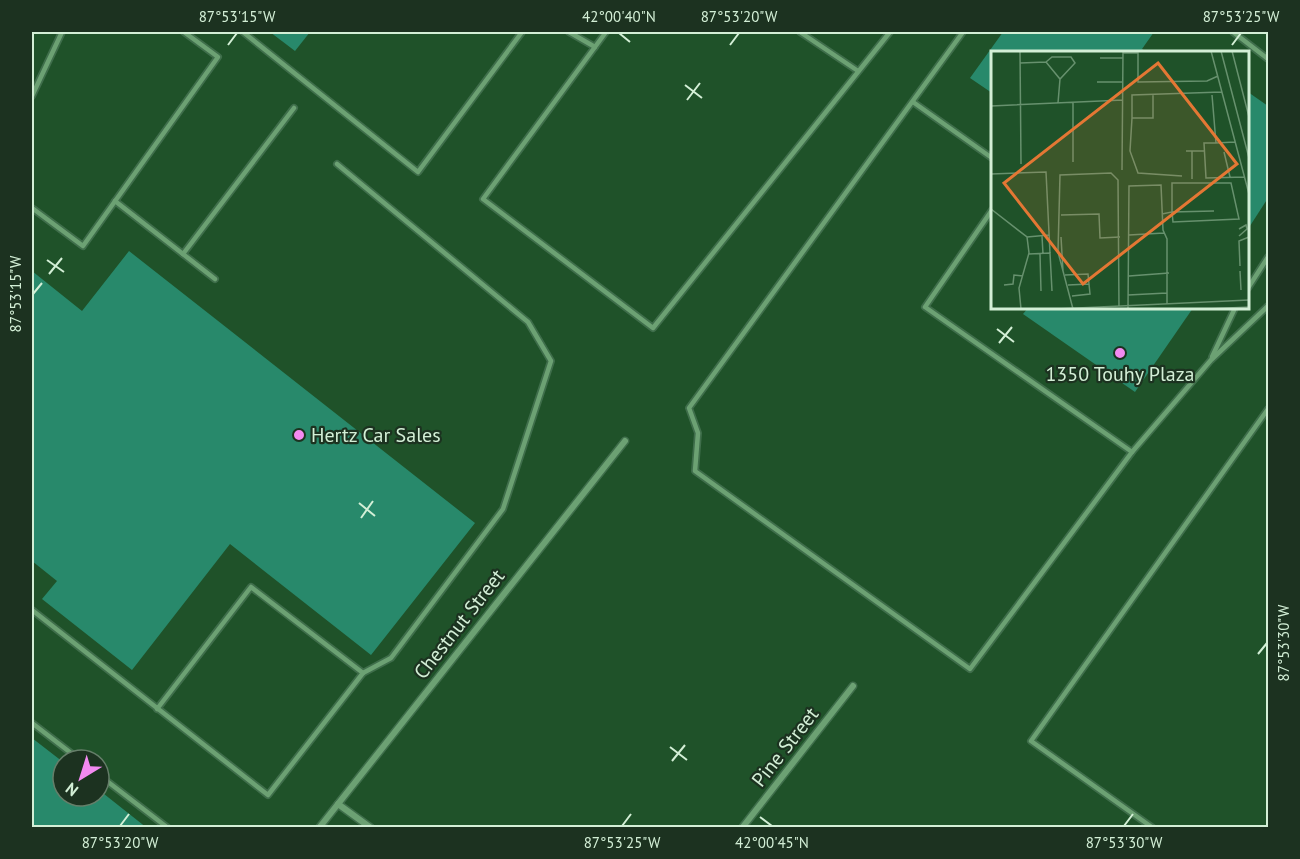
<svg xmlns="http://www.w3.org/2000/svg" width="1300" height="859" viewBox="0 0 1300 859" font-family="'PT Sans',sans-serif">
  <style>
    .building { fill: #28896b }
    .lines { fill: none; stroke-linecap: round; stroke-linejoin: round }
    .lane-casing { stroke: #3f6e4b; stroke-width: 8 }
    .street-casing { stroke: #3f6e4b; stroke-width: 9 }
    .lane { stroke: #6ca173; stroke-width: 4.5 }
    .street { stroke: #6ca173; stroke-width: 6 }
    .ticks { fill: none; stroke: #d3efd6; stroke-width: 2 }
    .poi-dot { fill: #f38af1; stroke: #1c3220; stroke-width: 2 }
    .labels { text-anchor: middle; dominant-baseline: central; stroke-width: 4.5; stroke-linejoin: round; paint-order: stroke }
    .poi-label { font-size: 20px; fill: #d3efd6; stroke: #1c3220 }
    .street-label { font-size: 20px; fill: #d3efd6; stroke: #1c3220 }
    .inset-road { fill: none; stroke: #67916e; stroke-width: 1.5 }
    .view { fill: #e47734; fill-opacity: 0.15; stroke: #e47734; stroke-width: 3 }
    .inset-edge { fill: none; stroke: #d3efd6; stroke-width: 3 }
    .neatline { fill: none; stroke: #d3efd6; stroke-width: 2 }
    .ticks-label { font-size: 15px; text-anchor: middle; fill: #d3efd6 }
  </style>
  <rect width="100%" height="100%" fill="#1f5229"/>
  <!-- building -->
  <g class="building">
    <polygon points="270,32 310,32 295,51"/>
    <polygon points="1003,32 1154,32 1142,49 1147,52 992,52 992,93 970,78"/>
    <polygon points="1248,92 1268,106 1268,198 1248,229"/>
    <polygon points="129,251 475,523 371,655 230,544 132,670 42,599 57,581 32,561 32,271 82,311"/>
    <polygon points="1028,308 1193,308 1135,392 1023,314"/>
    <polygon points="32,738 63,762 63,796 99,796 99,790 147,828 32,828"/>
  </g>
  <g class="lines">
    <defs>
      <g id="lane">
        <polyline points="243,32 418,172 522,32"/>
        <polyline points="569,32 595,47"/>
        <polyline points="606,32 483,199 653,328 890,32"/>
        <polyline points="800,32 858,71"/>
        <polyline points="963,32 689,408 698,433 695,471 970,669 1132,452 1211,360 1268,306"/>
        <polyline points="1233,32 1268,59"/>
        <polyline points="32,96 62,32"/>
        <polyline points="913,102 992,158"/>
        <polyline points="337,164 528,322 551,361 503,509 391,658 363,673"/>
        <polyline points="115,201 215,279"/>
        <polyline points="32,208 83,246 218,57 184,32"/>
        <polyline points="992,210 925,307 1132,452"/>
        <polyline points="183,254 294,108"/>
        <polyline points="1248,288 1268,257"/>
        <polyline points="1212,357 1235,308"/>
        <polyline points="32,610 268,795 363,673 251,587 157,709"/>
        <polyline points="32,723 80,760"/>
        <polyline points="99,775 168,828"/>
        <polyline points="1153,828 1031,741 1268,409"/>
      </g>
      <g id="street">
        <polyline points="338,804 371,828"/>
        <polyline points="319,828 625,441"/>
        <polyline points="742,828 853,686"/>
      </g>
    </defs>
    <!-- lane casing -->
    <use href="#lane" class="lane-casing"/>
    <!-- street casing -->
    <use href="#street" class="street-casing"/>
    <!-- lane -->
    <use href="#lane" class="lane"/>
    <!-- street -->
    <use href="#street" class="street"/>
  </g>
  <!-- ticks -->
  <path class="ticks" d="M619 33 630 42M228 45 237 33M730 45 739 33M1232 45 1241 33M685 85 702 98M687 100 700 83M47 260 64 272M49 274 62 258M33 294 42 283M997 329 1014 342M999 343 1012 327M359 503 375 516M361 518 373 501M1258 654 1267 643M670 747 687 760M672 761 685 745M760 817 772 826M120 826 129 814M622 826 631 814M1124 826 1133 814"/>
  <!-- markers -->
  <g class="poi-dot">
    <circle cx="1120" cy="353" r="6"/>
    <circle cx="299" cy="435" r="6"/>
  </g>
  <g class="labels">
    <!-- poi labels -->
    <g class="poi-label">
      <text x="1120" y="374">1350 Touhy Plaza</text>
      <text x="311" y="435" text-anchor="start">Hertz Car Sales</text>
    </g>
    <!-- street labels -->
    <g class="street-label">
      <text transform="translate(459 624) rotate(-52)">Chestnut Street</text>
      <text transform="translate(785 747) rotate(-52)">Pine Street</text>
    </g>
  </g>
  <!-- overview -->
  <g transform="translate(991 51)">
    <rect width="258" height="258" fill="#1f5229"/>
    <path class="inset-road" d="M29 0 30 113M220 0 258 143M230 0 258 107M241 0 258 66M132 2H147V31L216 30 227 25M109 7H132M29 12 55 11 69 28 84 12 80 6H61L55 11M106 31H132M162 44V67H141V44L231 41M221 44 225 92 244 91M67 52 69 28M0 55 132 49M141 67 139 100 147 122 191 125M225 92H213L215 127 254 126M195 100H214M201 100V128M233 101 239 126M82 111V52M131 119 132 0M0 123 55 121 59 202M0 158 36 186 38 202 28 237 30 258M171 163 181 161V132H240L248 168 182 171 181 161 223 160M70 164 108 163 109 187 129 186M138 184 173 182M51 185 52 203M248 185 256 178 255 174 248 178M36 186 58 184M70 186 72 220M38 203 59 202 61 240M49 203 50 240M249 215 248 190 258 186M249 220 250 239M74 224 97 223 99 243 81 245M138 225 178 222M13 234 22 233 23 224 32 225M77 234 98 233M137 244 176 242M65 258 258 249M82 258 67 201 69 124 120 122 127 129 128 256M137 258 138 135 170 134 172 179 176 188V253M215 258 258 256"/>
    <path class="view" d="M167 12 246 113 92 233 13 132Z"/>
    <rect width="258" height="258" class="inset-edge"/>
  </g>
  <!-- border -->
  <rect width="1300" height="859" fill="none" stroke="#1c3220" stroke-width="66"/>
  <!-- north arrow -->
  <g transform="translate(81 778) rotate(218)"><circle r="28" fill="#1c3220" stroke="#657e69" stroke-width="1.5"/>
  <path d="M0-4.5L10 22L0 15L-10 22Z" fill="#f38af1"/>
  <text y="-9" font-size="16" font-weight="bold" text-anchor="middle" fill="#d3efd6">N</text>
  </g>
  <rect x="33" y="33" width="1234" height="793" class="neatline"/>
  <g class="ticks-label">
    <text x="237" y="22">87°53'15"W</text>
    <text x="619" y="22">42°00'40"N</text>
    <text x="739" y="22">87°53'20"W</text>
    <text x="1241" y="22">87°53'25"W</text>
    <text transform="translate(16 294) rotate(-90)" y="5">87°53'15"W</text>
    <text transform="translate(1284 643) rotate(-90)" y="5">87°53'30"W</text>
    <text x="120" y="848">87°53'20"W</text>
    <text x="622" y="848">87°53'25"W</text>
    <text x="772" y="848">42°00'45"N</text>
    <text x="1124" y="848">87°53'30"W</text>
  </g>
</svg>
